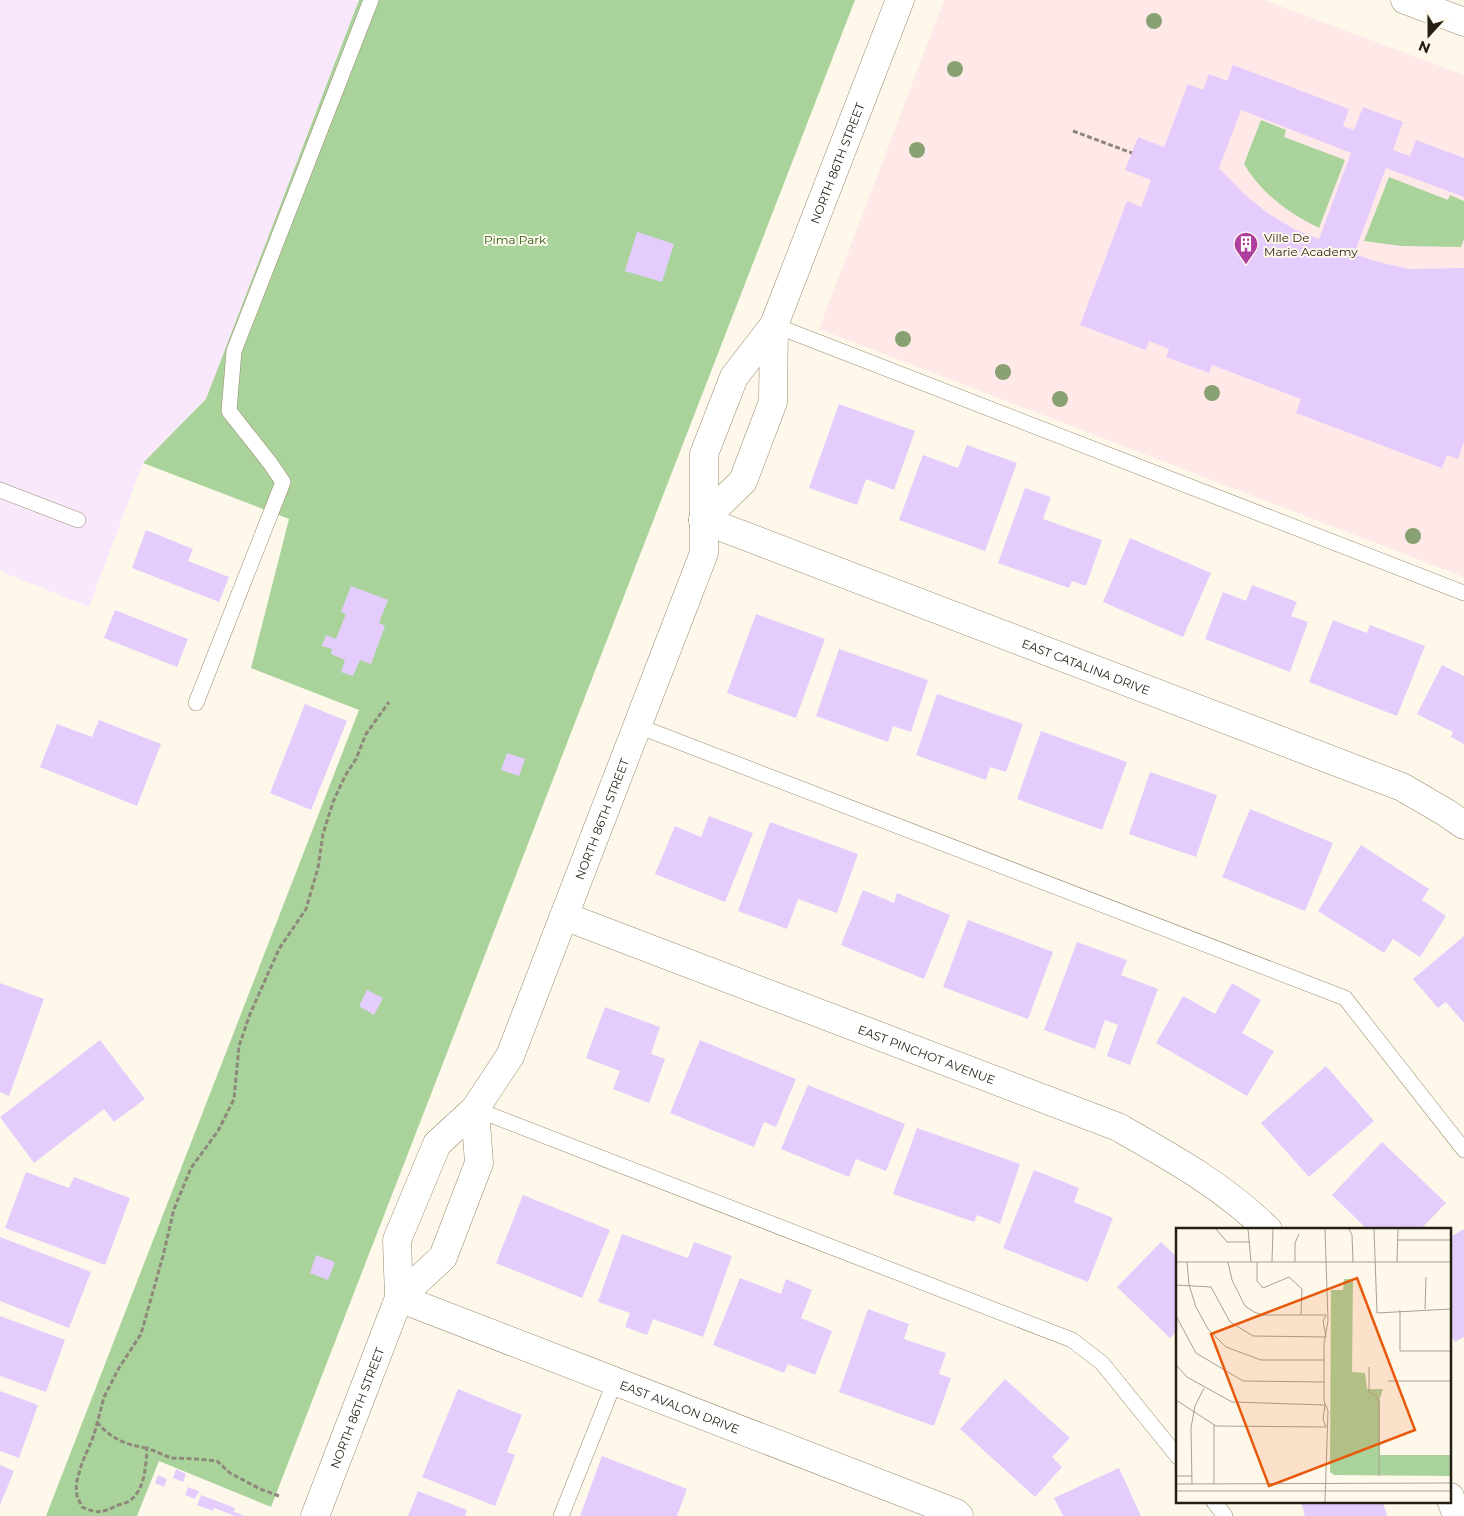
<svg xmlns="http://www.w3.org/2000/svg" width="1464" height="1516" viewBox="0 0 1464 1516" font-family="Montserrat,sans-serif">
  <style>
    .industrial { fill: #f9e8fb }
    .education { fill: #ffe9e8 }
    .green { fill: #a9d39b }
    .building { fill: #e4cdfd; fill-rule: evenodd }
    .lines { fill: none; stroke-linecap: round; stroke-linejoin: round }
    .lane-casing { stroke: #998b6c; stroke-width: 16 }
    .street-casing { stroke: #998b6c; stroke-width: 29 }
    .secondary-casing { stroke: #998b6c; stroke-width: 29 }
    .path { stroke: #8e887b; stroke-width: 3; stroke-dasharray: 5 2.5; stroke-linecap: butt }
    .lane { stroke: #fff; stroke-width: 15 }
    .street { stroke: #fff; stroke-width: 28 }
    .secondary { stroke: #fff; stroke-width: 28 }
    .tree { fill: #88a173 }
    .labels { text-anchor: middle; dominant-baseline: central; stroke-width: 4; stroke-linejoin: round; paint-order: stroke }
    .street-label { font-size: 12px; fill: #241f12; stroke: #fef8eb }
    .poi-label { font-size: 12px; fill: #241f12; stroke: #fef8eb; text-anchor: start }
    .park-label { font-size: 12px; fill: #275a11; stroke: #fef8eb }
    .inset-road { fill: none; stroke: #a7a194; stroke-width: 1 }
    .view { fill: #e8590c; fill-opacity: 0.15; stroke: #e8590c; stroke-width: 2.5 }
    .inset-edge { fill: none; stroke: #241f12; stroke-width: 2.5 }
  </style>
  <rect width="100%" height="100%" fill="#fef8eb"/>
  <!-- industrial -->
  <polygon class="industrial" points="0,0 359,0 206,399 143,463 89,607 0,571"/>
  <!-- education -->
  <polygon class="education" points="944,0 1264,0 1464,75 1464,577 819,329"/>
  <!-- green -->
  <g class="green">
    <polygon points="359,0 855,0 271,1507 159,1461 137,1516 46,1516 359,710 251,668 289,519 143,463 206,399"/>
    <path d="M1261 120 1286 130 1284 137 1345 160 1319 228C1288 213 1262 194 1244 164Z"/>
    <polygon points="1389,177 1448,200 1450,195 1464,201 1464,239 1461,247 1401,246 1364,241"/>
  </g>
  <!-- building -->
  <g class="building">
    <path d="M1233 65 1349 109 1343 126 1354 130 1363 107 1403 122 1393 150 1410 156 1416 140 1464 158V197L1386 168 1354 254 1374 261 1409 269 1464 268V442L1458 459 1447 455 1442 468 1296 413 1301 399 1212 365 1209 373 1166 357 1169 349 1149 341 1146 350 1080 325 1127 201 1141 207 1151 180 1125 170 1138 137 1164 147 1188 84 1203 90 1209 74 1227 81ZM1241 110 1351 153 1319 239 1294 229 1269 214 1245 195 1219 168Z"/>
    <polygon points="637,232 674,244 662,282 625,271"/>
    <polygon points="839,404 915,431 894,490 866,479 857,505 809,488"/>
    <polygon points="967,445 1017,463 985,551 899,520 923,455 958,468"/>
    <polygon points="1025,488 1051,497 1043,519 1102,540 1086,586 1072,581 1069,588 998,563"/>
    <polygon points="146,530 193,549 188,561 229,577 219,602 132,568"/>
    <polygon points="1130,538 1211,573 1183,637 1103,602"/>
    <polygon points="1252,585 1297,602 1291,616 1308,622 1290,672 1205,639 1223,592 1246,601"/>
    <polygon points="351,586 388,600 379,623 385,626 371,664 360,660 353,676 341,672 345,660 331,654 332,649 322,646 326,635 336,639 346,614 341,612"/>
    <polygon points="115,610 188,639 177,667 104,638"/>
    <polygon points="756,614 825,639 796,718 727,693"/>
    <polygon points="1333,620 1367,633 1370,625 1425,646 1397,716 1309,682"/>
    <polygon points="839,649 928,680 911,732 893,726 888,742 816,716"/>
    <polygon points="1442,665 1464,676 1464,744 1451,737 1453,732 1417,714"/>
    <polygon points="937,694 1023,724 1006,772 990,767 986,780 916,755"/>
    <polygon points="305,704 347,721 311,810 270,793"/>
    <polygon points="99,720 161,744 137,806 40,767 57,724 92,737"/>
    <polygon points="1041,731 1127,762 1102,830 1017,799"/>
    <polygon points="507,753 525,759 519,776 501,770"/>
    <polygon points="1150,772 1217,795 1196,857 1129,834"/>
    <polygon points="1250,809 1333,843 1305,911 1222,877"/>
    <polygon points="709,816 753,833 725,902 655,874 675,826 701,837"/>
    <polygon points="770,822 858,854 837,913 798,899 787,929 738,911"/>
    <polygon points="1361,845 1429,889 1422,900 1446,916 1420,957 1393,939 1384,953 1318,911"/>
    <polygon points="863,890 894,903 897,893 950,915 924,979 841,945"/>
    <polygon points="968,920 1053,952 1028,1019 943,987"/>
    <polygon points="1464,936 1464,1023 1446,1002 1438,1008 1413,979"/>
    <polygon points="1077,942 1127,960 1121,975 1158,989 1130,1065 1107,1056 1118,1025 1105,1020 1095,1049 1044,1030"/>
    <polygon points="0,983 44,999 9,1096 0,1092"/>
    <polygon points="1232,983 1261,1000 1242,1033 1274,1051 1247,1096 1156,1043 1183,996 1215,1014"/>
    <polygon points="367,990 383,998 374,1015 359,1006"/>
    <polygon points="605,1007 660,1027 651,1054 665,1059 649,1103 613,1089 620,1071 586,1058"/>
    <polygon points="100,1040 145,1099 114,1122 104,1109 34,1163 0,1117"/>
    <polygon points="700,1040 796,1079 776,1127 764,1122 754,1147 670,1113"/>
    <polygon points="1326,1066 1374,1121 1309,1177 1261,1123"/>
    <polygon points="808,1085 905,1124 886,1171 856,1159 849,1177 781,1149"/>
    <polygon points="917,1128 1020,1164 1000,1224 977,1215 974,1222 893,1194"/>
    <polygon points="1382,1142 1446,1203 1420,1230 1368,1230 1332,1195"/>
    <polygon points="1034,1170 1079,1188 1074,1202 1113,1218 1088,1282 1003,1248"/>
    <polygon points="26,1172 69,1188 74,1177 130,1198 105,1265 5,1228"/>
    <polygon points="523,1195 610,1230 582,1298 496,1263"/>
    <polygon points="1464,1229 1464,1337 1455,1342 1450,1334 1450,1237"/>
    <polygon points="622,1234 688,1258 694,1242 732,1256 703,1337 653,1319 647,1335 625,1327 630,1313 598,1302"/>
    <polygon points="0,1237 91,1272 69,1328 0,1301"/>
    <polygon points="1161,1242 1178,1258 1178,1330 1170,1338 1117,1287"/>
    <polygon points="316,1255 335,1262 328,1280 310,1273"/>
    <polygon points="740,1278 781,1294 786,1279 812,1290 801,1318 832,1331 815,1375 788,1364 784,1373 713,1345"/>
    <polygon points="868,1309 909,1324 904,1339 946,1353 939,1374 951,1378 934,1426 839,1392"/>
    <polygon points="0,1316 65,1340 46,1392 0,1376"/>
    <polygon points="1005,1379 1070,1438 1052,1457 1062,1467 1035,1497 960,1429"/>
    <polygon points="458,1389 522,1415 507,1452 515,1455 495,1506 422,1477"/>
    <polygon points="0,1391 38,1405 19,1458 0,1451"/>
    <polygon points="602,1456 687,1489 677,1516 580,1516"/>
    <polygon points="0,1465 14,1471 0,1505"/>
    <polygon points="1119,1468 1141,1516 1063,1516 1054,1498"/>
    <polygon points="176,1469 186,1474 183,1482 173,1478"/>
    <polygon points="158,1475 167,1479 164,1487 155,1483"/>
    <polygon points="188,1487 199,1491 195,1499 185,1495"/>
    <polygon points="418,1491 467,1510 465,1516 408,1516"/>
    <polygon points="201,1495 235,1508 234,1512 245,1516 235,1516 214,1508 213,1511 197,1505"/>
    <polygon points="1301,1502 1383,1502 1387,1516 1305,1516"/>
  </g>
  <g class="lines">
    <defs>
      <g id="lane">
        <polyline points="774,325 1464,593"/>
        <polyline points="0,490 78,520"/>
        <polyline points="196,703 283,482 270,463 229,411 234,351 371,0"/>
        <polyline points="638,726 1345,998 1464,1150"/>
        <polyline points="475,1109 1072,1340 1102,1363 1178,1457"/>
        <polyline points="1214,1502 1225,1516"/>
        <polyline points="561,1516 615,1381"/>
      </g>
      <g id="street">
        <path id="s1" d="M703 520 1402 787 1445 812 1464 825"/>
        <polyline points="703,520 743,481 773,402 774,325"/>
        <path id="s2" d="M564 916 1118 1127C1171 1157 1225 1187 1268 1230"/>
        <path id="s3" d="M399 1298 956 1513 959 1516"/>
        <polyline points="399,1298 443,1257 479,1163 475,1109"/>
        <polyline points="1450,1497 1457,1516"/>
        <path id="s4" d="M315 1516 399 1298 397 1240 437 1144 475 1109 510 1056 704 553V454L734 377 774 325 900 0"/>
      </g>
      <polyline id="secondary" points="1405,0 1464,22"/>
    </defs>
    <!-- lane casing -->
    <use href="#lane" class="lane-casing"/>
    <!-- street casing -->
    <use href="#street" class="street-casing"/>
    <!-- secondary casing -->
    <use href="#secondary" class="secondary-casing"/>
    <!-- path -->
    <g class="path">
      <polyline points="1073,131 1132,153"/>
      <path d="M97 1422C111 1439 126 1445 147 1448"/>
      <path d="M279 1496 260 1489 230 1473 217 1461 197 1459 171 1458 147 1448C146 1465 145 1491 129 1501 126 1503 122 1504 118 1505 102 1513 98 1514 82 1507L77 1496 76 1484 82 1463 94 1435 104 1397 119 1368 141 1334 163 1256 174 1209 191 1168 218 1131 234 1099 239 1046 250 1014 279 949 306 909 318 868 323 834 333 802 345 776 356 759 366 734 389 702"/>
    </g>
    <!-- lane -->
    <use href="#lane" class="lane"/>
    <!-- street -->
    <use href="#street" class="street"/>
    <!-- secondary -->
    <use href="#secondary" class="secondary"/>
  </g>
  <!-- trees -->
  <g class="tree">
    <circle cx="1154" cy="21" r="8"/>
    <circle cx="955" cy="69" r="8"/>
    <circle cx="917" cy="150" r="8"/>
    <circle cx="903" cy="339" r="8"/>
    <circle cx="1003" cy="372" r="8"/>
    <circle cx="1212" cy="393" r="8"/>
    <circle cx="1060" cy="399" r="8"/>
    <circle cx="1413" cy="536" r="8"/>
  </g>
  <!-- icons -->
  <defs>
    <symbol id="building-pin" viewBox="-11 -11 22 30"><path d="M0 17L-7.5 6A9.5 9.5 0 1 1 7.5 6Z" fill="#ae3f9c" stroke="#fef8eb"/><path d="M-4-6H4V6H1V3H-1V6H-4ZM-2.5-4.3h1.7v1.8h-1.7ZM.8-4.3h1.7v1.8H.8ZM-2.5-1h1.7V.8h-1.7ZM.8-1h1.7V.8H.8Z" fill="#fff"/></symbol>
  </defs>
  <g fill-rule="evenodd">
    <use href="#building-pin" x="1232" y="230" width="28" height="38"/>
  </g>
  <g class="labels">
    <!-- street labels -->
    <g class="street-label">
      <text stroke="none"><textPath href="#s4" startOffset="1471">NORTH 86TH STREET</textPath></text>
      <text stroke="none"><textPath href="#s1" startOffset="410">EAST CATALINA DRIVE</textPath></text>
      <text stroke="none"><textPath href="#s4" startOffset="765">NORTH 86TH STREET</textPath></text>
      <text stroke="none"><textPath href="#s2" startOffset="388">EAST PINCHOT AVENUE</textPath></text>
      <text stroke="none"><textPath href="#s3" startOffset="301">EAST AVALON DRIVE</textPath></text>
      <text stroke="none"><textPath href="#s4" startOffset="116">NORTH 86TH STREET</textPath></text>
    </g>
    <!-- poi labels -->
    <g class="poi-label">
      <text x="1264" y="237">Ville De<tspan x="1264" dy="14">Marie Academy</tspan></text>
    </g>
    <!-- park labels -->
    <g class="park-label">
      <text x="515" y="239">Pima Park</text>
    </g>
  </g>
  <!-- overview -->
  <g transform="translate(1176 1228)">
    <rect width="275" height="275" fill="#fef8eb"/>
    <path d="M168 51H177L176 144 189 145 191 161H207L204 170V227H275V248L158 247 154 244 155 62H167Z" fill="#a9d39b"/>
    <path class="inset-road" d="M40 1 51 14H74M72 1 75 34M173 1 176 7 177 34M198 1 201 85 275 81M222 12H275M0 34H275M11 34 13 57 20 79 32 101 50 119 85 132H148M52 34 56 52 69 78 78 84 86 87H150M81 34V53L87 60 113 49 126 61 125 87M96 34 97 1M119 34V15L123 6M221 34 222 1M0 57 35 59 54 94 77 108 150 109M249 81 250 49M224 82V123H275M0 88 20 125 67 153 148 154M150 109 147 93 150 87M0 137 11 149 56 174 149 177M193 139V164L201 169 203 176V248M212 153H275M0 172 40 198 150 199M149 177 147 191 150 199M0 248H16M0 256 275 255M16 256 15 200 19 178 28 160M38 256V197M0 263H275M149 274 152 183 148 173V116L152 93 149 1"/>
    <path class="view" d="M181 50 239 202 93 258 35 106Z"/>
    <rect width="275" height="275" class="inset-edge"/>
  </g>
  <!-- north arrow -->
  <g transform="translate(1429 35) rotate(201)" stroke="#fef8eb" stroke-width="4" paint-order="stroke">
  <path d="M0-4L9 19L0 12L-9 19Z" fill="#241f12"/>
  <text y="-8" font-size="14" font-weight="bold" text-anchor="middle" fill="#241f12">N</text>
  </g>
</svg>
